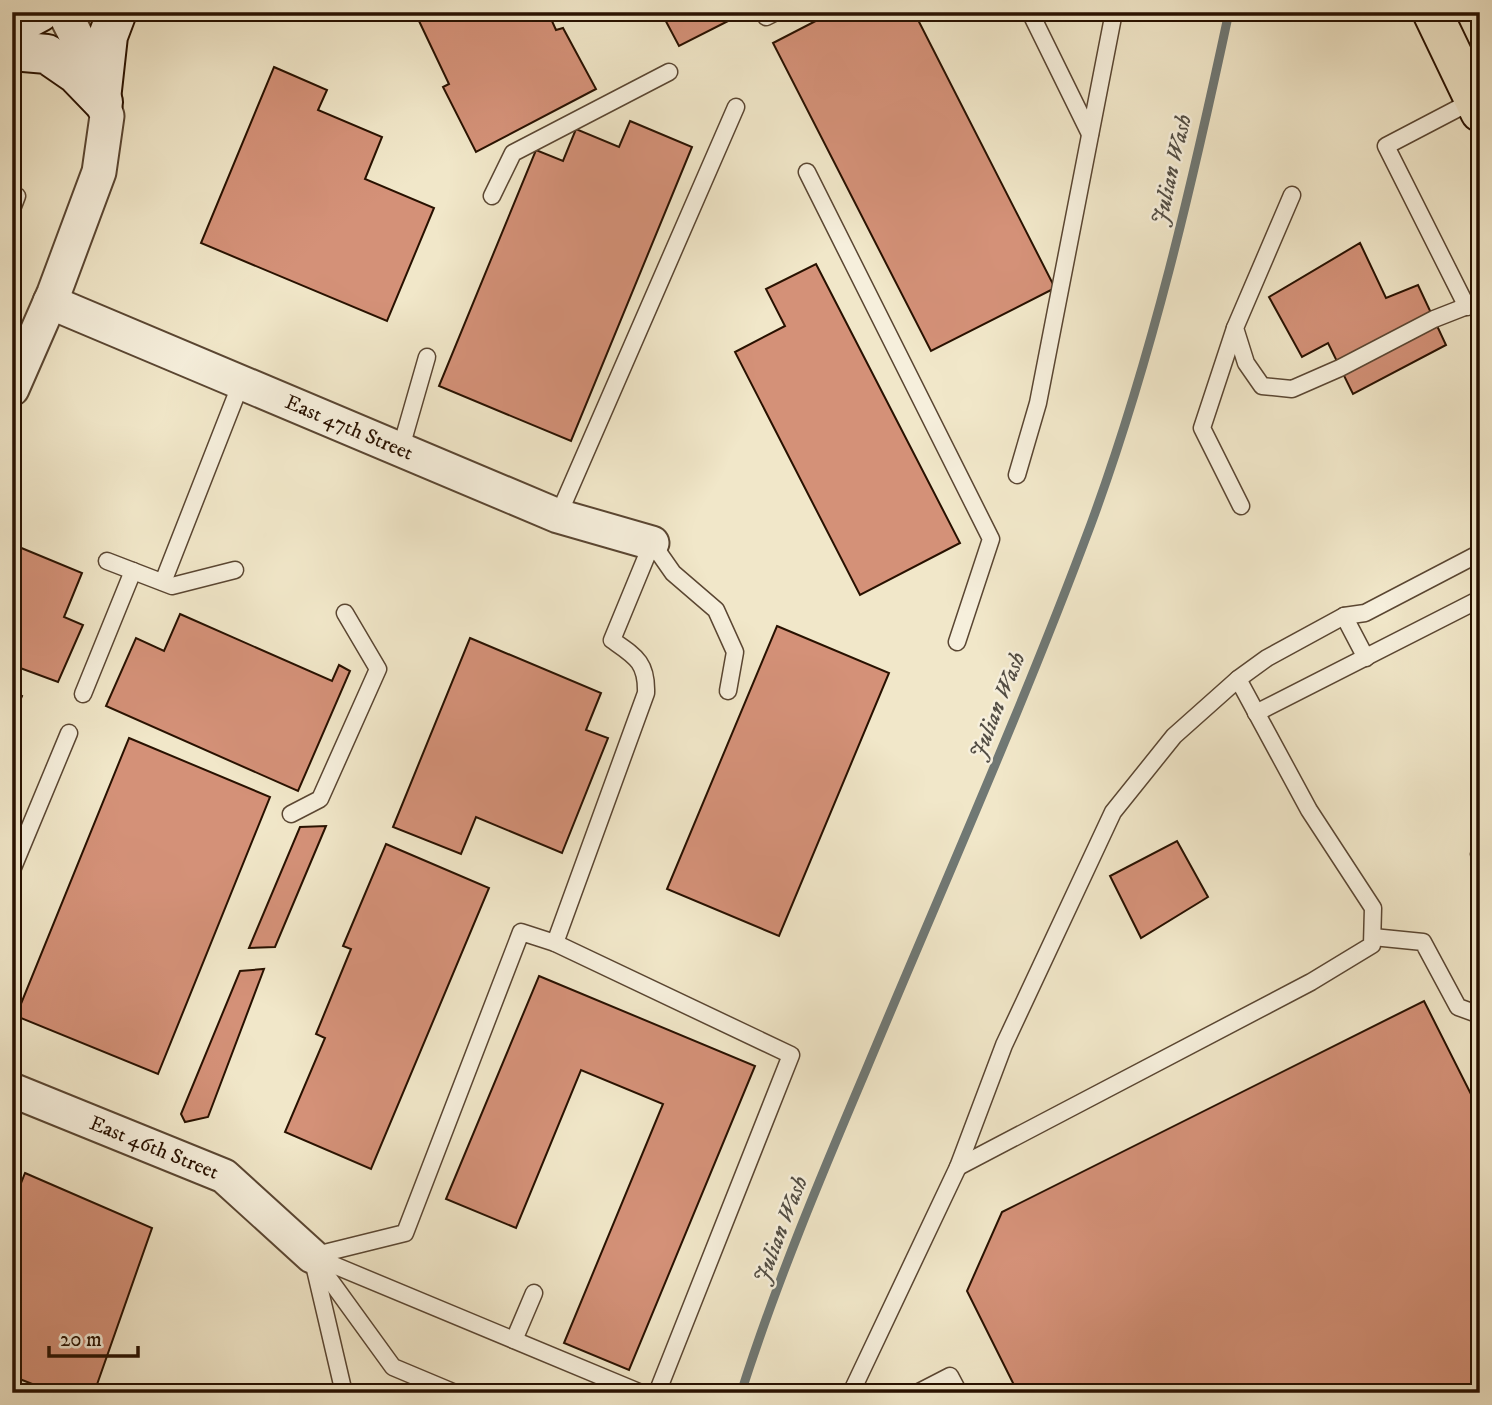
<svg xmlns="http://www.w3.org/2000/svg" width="1492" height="1405" viewBox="0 0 1492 1405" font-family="'IM FELL DW Pica',serif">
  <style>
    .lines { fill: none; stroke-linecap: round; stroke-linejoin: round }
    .stream { stroke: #707874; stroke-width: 9 }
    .building { fill: #d49178; stroke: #281100; stroke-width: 2 }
    .lane-casing { stroke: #5a4632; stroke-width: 19 }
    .street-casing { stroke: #5a4632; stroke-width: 37 }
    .secondary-casing { stroke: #281100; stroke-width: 42 }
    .primary-casing { stroke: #281100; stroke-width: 42 }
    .lane { stroke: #f6efdc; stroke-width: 16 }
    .street { stroke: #f6efdc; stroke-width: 33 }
    .secondary { stroke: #f6efdc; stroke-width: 38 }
    .primary { stroke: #f1e7c9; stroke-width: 38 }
    .labels { text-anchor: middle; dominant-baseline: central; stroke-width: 5; stroke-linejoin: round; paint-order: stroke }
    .street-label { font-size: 21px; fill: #281100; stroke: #f6efdc }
    .water-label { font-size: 23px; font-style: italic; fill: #524d44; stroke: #f6efdc }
  </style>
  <rect width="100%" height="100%" fill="#f1e7c9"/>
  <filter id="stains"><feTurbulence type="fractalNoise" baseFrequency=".00286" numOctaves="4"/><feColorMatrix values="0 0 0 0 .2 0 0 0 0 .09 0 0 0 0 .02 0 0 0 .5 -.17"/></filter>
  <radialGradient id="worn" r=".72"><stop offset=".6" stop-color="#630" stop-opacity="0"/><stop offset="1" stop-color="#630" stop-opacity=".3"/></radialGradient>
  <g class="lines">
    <!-- stream -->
    <path class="stream" d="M741 1393C776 1283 821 1176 866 1070 942 888 1022 709 1091 524 1152 358 1192 185 1229 12"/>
  </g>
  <!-- building -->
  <g class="building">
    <polygon points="420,12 548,12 556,30 563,28 596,89 476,152 443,87 449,84 419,21 423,18"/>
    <polygon points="661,12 736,12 738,16 679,46"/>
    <polygon points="833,12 914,12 1055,288 931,351 773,43"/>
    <polygon points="274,67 327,90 318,110 382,137 365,179 434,208 387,321 201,243"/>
    <polygon points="630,121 692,147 571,441 439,386 536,150 563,161 576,129 619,147"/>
    <polygon points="1360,243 1386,298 1418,285 1446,345 1353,394 1328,343 1302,357 1269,297"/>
    <polygon points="816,264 960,543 860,595 735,352 785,326 766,289"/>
    <polygon points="19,547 82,573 64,617 83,625 58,682 12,665 12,560"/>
    <polygon points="180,614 332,681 339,665 350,671 298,791 106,706 136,638 164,651"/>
    <polygon points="777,626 889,673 779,936 667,889"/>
    <polygon points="470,638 601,693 586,730 608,738 562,853 476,817 461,854 393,827"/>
    <polygon points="12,691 22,696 12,720"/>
    <polygon points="129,738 270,797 158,1074 16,1016"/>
    <polygon points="326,826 275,947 249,948 300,827"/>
    <polygon points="1177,841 1208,897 1141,938 1110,876"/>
    <polygon points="386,844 489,888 371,1169 285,1132 325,1038 316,1034 351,949 343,946"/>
    <polygon points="264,969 208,1117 185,1122 181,1114 240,971"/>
    <polygon points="539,976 755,1066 629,1370 564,1343 663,1104 581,1070 516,1228 446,1199"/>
    <polygon points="1424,1001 1480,1112 1480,1393 1018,1393 967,1291 1002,1212"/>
    <polygon points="25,1173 152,1228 94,1393 55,1393 12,1376 12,1206"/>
  </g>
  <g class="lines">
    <defs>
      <g id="lane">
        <polyline points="1030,12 1090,134"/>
        <polyline points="766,17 776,12"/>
        <polyline points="807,172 991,539 957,642"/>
        <polyline points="1292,195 1235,328 1246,363 1262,386 1292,389 1340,368 1434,319 1480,301"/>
        <polyline points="492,196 513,153 669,72"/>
        <polyline points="12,209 17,196"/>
        <polyline points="1467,307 1386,146 1474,100"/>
        <polyline points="1235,328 1202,428 1241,506"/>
        <polyline points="400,451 427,357"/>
        <polyline points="1017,475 1038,403 1114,12"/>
        <polyline points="558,516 736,107"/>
        <path d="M652 543 612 640C635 656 647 662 646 693L555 943 791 1055 657 1393"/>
        <polyline points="652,543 673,573 716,610 735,652 728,691"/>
        <polyline points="107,561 172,586 235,570"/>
        <polyline points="163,582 241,383"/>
        <polyline points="1344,616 1366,658"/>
        <polyline points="83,694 133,571"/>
        <polyline points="1256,713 1480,599"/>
        <polyline points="291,814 320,799 378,669 345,613"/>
        <polyline points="1479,854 1480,854"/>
        <polyline points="12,870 69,733"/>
        <polyline points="1373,937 1423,942 1458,1007 1480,1015"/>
        <polyline points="958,1167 1311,982 1372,945 1373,908 1309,810 1238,679"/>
        <polyline points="312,1256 405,1233 521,932 555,943"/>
        <polyline points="312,1256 641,1393"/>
        <polyline points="314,1258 393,1367 455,1393"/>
        <polyline points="314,1265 344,1393"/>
        <polyline points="514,1340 534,1293"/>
        <polyline points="851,1393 958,1167 1004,1045 1113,812 1174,736 1238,679 1267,658 1344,616 1365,613 1480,553"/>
        <polyline points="917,1393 950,1376 959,1393"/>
      </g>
      <g id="street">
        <polyline points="50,302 558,516 652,543"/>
        <polyline points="12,389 54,293 99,172 107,116 89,61 64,12"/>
        <polyline points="12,1090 224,1176 312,1256"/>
      </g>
      <g id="secondary">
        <polyline points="12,27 40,12"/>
        <polyline points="12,51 47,54 76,74 103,102"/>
        <polyline points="101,99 108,36 117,12"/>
      </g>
      <polyline id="primary" points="1432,12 1480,112"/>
    </defs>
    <!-- lane casing -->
    <use href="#lane" class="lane-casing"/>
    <!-- street casing -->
    <use href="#street" class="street-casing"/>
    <!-- secondary casing -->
    <use href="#secondary" class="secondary-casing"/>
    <!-- primary casing -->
    <use href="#primary" class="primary-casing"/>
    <!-- lane -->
    <use href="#lane" class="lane"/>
    <!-- street -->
    <use href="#street" class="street"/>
    <!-- secondary -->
    <use href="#secondary" class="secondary"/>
    <!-- primary -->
    <use href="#primary" class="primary"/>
  </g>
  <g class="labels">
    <!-- street labels -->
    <g class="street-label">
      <text transform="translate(349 428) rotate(23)">East 47th Street</text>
      <text transform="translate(154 1148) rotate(22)">East 46th Street</text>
    </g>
    <!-- water labels -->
    <g class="water-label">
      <text transform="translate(1172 170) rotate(-77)">Julian Wash</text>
      <text transform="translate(998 706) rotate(-68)">Julian Wash</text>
      <text transform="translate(781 1230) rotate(-69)">Julian Wash</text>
    </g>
  </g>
  <!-- margin -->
  <rect width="1492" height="1405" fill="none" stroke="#f1e7c9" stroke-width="42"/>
  <rect x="14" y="14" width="1464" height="1377" fill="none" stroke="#281100" stroke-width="3.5"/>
  <rect x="21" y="21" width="1450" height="1363" fill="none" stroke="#281100" stroke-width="2"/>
  <!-- scale -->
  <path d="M49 1346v10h89v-10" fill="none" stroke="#281100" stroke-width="3.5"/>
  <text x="60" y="1346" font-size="21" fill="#281100" stroke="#f6efdc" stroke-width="5" paint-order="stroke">20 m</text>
  <rect width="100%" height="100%" filter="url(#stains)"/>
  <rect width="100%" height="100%" fill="url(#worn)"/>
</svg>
